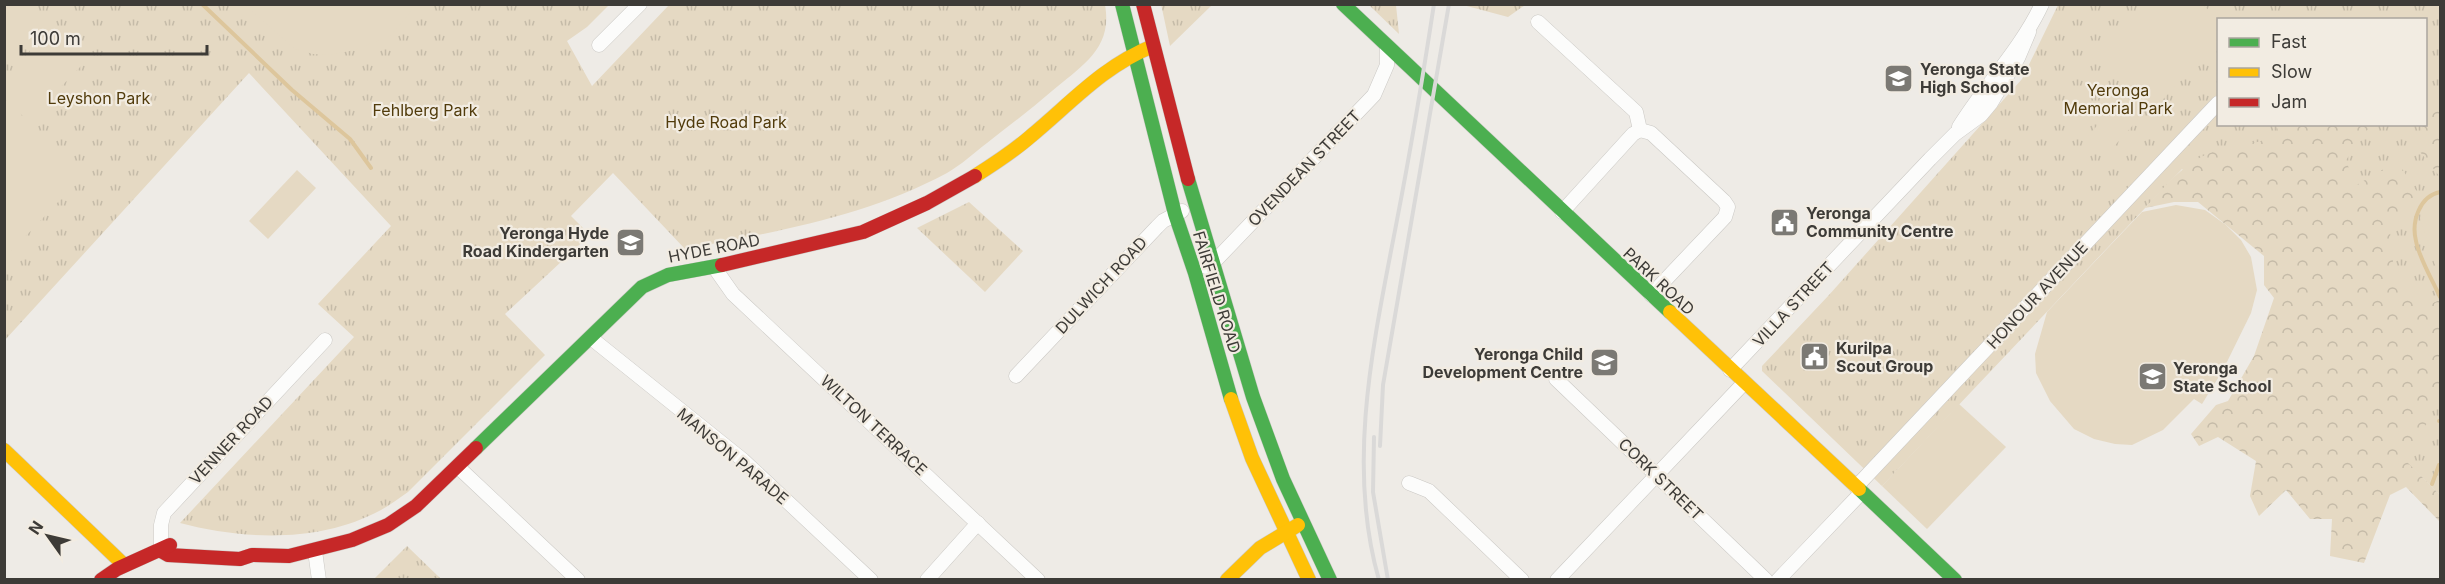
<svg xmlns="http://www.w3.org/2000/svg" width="2445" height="584" viewBox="0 0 2445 584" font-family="Inter,sans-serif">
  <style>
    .grass { fill: url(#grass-tufts); fill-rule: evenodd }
    .forest { fill: url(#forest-crowns) }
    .garden { fill: #e5d9c3 }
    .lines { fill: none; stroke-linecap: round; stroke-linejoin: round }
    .stream { stroke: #ddc69c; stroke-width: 4 }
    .street-casing { stroke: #cbc9c5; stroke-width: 15 }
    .fast-casing { stroke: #cbc9c5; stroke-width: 15 }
    .slow-casing { stroke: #cbc9c5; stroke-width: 15 }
    .jam-casing { stroke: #cbc9c5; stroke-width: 15 }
    .street { stroke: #fcfcfb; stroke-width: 14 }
    .fast { stroke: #4caf50; stroke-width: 14 }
    .slow { stroke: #ffc107; stroke-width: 14 }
    .jam { stroke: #c62828; stroke-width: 14 }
    .rail { stroke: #dad9d8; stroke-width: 4 }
    .labels { text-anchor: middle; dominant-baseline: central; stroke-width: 4.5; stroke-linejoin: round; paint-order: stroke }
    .poi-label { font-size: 16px; font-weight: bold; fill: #3d3b37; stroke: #f2ece2; text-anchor: start }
    .park-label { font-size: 16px; fill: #513b0b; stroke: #f2ece2 }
    .street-label { font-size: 16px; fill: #3d3b37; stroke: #f2ece2 }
  </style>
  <defs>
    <pattern id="grass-tufts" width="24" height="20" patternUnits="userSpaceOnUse" patternTransform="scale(1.5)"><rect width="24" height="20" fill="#e5d9c3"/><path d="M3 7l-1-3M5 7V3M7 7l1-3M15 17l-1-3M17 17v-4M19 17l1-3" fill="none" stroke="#c5bba8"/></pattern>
    <pattern id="forest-crowns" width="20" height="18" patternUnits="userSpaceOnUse" patternTransform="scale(1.5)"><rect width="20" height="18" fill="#e5d9c3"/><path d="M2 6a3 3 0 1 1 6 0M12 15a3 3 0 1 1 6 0" fill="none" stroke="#c5bba8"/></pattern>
  </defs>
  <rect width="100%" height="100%" fill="#eeebe6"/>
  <!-- grass -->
  <g class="grass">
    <polygon points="1161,4 1212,4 1212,5 1170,46"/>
    <path d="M5 5H609L587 27 567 41 592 86 669 5H1105C1113 49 1081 66 1052 91 1031 109 1009 126 987 143 974 153 961 165 947 173 865 217 775 232 685 249L613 173 571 216 590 235 505 314 545 355 408 492C399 498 390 505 381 510 320 543 245 540 180 523L354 337 318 304 391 226 249 73 5 340Z"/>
    <polygon points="1369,5 1396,5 1399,34"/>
    <polygon points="1463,5 1463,4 1525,5 1508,17"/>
    <path d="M2058 5H2440V495L2298 356 2336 317 2182 169 1882 486 1762 371V366L1829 295 2022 79ZM2218 20H2426V124H2218Z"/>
    <polygon points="969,202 1023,251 985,292 917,228"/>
    <polygon points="407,546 441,579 374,579"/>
  </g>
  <!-- forest -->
  <g class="forest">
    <polygon points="2440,99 2440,177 2417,148 2423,125 2426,124 2426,118"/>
    <path d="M2277 125H2371L2346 160 2355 186 2397 161 2421 198 2390 232 2394 272 2428 305 2440 300V392L2429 405 2423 446 2404 459 2440 495V522L2406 487 2390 495 2364 563 2330 556 2332 519H2310L2286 490 2259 516 2250 496 2256 461 2218 437 2199 446 2191 434 2216 405 2228 401 2254 356 2274 298 2264 285V256L2198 202H2174L2145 208C2166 185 2187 159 2218 150 2237 144 2260 146 2276 133Z"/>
  </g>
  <!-- garden -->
  <g class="garden">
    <polygon points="5,4 22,5 41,22 5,60"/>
    <polygon points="245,5 413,5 409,14 391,35 355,50 329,55 313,54 295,49"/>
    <polygon points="2143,5 2203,5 2219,19 2218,38 2158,105 2101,51"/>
    <polygon points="49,31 83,64 28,121 5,99 5,78"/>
    <polygon points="2124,95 2144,113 2108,153 2088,136"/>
    <polygon points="4,110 79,180 5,258 4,258"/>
    <polygon points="297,170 316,188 268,239 249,221"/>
    <polygon points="2440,197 2440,281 2420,218 2429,200"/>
    <polygon points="2176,205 2205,210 2226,225 2241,240 2251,257 2257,290 2251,313 2223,370 2202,404 2194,399 2163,430 2132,445 2115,444 2094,439 2074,429 2050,401 2036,373 2035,354 2047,312 2142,212"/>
    <polygon points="1959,404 2006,447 1927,529 1882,486"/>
  </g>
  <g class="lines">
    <!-- stream -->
    <g class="stream">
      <polyline points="202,4 292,90 350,139 371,168"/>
      <path d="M2440 192C2420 196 2411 221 2416 241 2419 258 2433 281 2440 297"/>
      <polyline points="2439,421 2440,421"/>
      <polyline points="2432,484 2439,465"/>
    </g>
    <defs>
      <g id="street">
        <polyline points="1538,22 1636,112 1640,130"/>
        <polyline points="599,45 640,4"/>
        <path d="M1959 127C1985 85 2021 49 2042 4"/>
        <polyline points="1640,130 1651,133 1724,201 1728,207 1725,217 1651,295"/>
        <polyline points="1562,212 1633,134 1640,130"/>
        <polyline points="714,267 733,294 1038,580"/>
        <polyline points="1206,267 1214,262 1374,95 1387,65 1387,47"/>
        <polyline points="591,338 743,460 871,580"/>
        <polyline points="1730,370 1930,159 1955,134 1981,115 1991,103 2018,58 2029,32"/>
        <polyline points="1016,376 1157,227 1163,221 1182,211"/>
        <polyline points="1556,379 1766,580"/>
        <polyline points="458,467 578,580"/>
        <polyline points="1409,483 1429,491 1522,580"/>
        <polyline points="1856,487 2218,103"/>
        <polyline points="161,551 161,525 164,513 325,340"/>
        <polyline points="315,551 319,580"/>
        <polyline points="927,580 978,523"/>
        <polyline points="1557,580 1744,383"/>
        <polyline points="1778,580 1862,492"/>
      </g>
      <g id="fast">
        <polyline points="1122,4 1175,214 1195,273 1231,399"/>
        <polyline points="1343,4 1670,312"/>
        <polyline points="1188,179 1253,397 1283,479 1330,580"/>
        <polyline points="476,448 642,287 668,275 722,265"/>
        <polyline points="1859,489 1955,580"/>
      </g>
      <g id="slow">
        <path d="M975 176C994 164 1014 151 1031 136 1071 103 1103 66 1153 46"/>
        <polyline points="1670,312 1859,489"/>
        <polyline points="1231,399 1252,458 1309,580"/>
        <polyline points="4,450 123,564"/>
        <polyline points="1227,580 1260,548 1298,525"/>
      </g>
      <g id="jam">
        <polyline points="1143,4 1188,179"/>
        <polyline points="722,265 863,232 927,203 975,176"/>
        <polyline points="161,551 168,555 240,559 252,555 289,556 352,540 388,525 416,506 476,448"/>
        <polyline points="101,580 117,569 170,545"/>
      </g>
    </defs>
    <!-- street casing -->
    <use href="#street" class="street-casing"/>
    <!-- fast casing -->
    <use href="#fast" class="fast-casing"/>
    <!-- slow casing -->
    <use href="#slow" class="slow-casing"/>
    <!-- jam casing -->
    <use href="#jam" class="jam-casing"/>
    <!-- street -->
    <use href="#street" class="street"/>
    <!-- fast -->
    <use href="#fast" class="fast"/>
    <!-- slow -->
    <use href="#slow" class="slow"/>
    <!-- jam -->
    <use href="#jam" class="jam"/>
    <!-- rail -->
    <g class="rail">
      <polyline points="1374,437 1373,492 1388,580"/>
      <polyline points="1380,446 1383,385 1449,4"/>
      <path d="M1379 580C1345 462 1375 336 1397 220 1411 148 1423 76 1434 4"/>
    </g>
  </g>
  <!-- icons -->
  <defs>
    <symbol id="school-square" viewBox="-11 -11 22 22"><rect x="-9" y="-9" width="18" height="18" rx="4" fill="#7b7974" stroke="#f2ece2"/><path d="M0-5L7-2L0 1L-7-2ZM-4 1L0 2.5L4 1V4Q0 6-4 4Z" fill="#fff"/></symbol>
    <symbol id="civic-square" viewBox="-11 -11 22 22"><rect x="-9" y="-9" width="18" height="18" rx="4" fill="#7b7974" stroke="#f2ece2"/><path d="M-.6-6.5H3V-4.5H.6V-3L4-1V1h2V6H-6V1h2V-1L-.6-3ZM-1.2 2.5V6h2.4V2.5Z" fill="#fff"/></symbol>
  </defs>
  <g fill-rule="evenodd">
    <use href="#school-square" x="1882" y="62" width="33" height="33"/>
    <use href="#civic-square" x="1768" y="206" width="33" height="33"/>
    <use href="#school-square" x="614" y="226" width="33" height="33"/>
    <use href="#civic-square" x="1798" y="340" width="33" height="33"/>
    <use href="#school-square" x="1588" y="346" width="33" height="33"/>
    <use href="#school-square" x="2136" y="360" width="33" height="33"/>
  </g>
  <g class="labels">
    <!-- poi labels -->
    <g class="poi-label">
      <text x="1920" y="69">Yeronga State<tspan x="1920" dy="18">High School</tspan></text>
      <text x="1806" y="213">Yeronga<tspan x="1806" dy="18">Community Centre</tspan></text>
      <text x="609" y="233" text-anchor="end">Yeronga Hyde<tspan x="609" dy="18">Road Kindergarten</tspan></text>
      <text x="1836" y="348">Kurilpa<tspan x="1836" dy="18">Scout Group</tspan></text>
      <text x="1583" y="354" text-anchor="end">Yeronga Child<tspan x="1583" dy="18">Development Centre</tspan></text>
      <text x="2173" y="368">Yeronga<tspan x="2173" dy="18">State School</tspan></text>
    </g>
    <!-- park labels -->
    <g class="park-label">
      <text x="2118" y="90">Yeronga<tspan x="2118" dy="18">Memorial Park</tspan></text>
      <text x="99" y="98">Leyshon Park</text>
      <text x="425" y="110">Fehlberg Park</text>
      <text x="726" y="122">Hyde Road Park</text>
    </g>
    <!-- street labels -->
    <g class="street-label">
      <text transform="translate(1304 168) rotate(-46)">OVENDEAN STREET</text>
      <text transform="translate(714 248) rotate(-11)">HYDE ROAD</text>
      <text transform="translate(1659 281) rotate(43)">PARK ROAD</text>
      <text transform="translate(1101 285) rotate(-47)">DULWICH ROAD</text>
      <text transform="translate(1217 292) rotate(73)">FAIRFIELD ROAD</text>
      <text transform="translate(2037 295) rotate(-47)">HONOUR AVENUE</text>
      <text transform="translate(1793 304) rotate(-47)">VILLA STREET</text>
      <text transform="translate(874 425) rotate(43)">WILTON TERRACE</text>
      <text transform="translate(231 440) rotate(-47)">VENNER ROAD</text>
      <text transform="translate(733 456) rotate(40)">MANSON PARADE</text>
      <text transform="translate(1661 479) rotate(44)">CORK STREET</text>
    </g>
  </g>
  <!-- border -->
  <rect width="2445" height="584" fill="none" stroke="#3d3b37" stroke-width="12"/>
  <!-- legend -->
  <rect x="2217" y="18" width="210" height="108" fill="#f2ece2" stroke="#aaa59e" stroke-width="1.5"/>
  <rect x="2229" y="38" width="30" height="9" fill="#4caf50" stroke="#aaa59e" stroke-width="1.5"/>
  <text x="2271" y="48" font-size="18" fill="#3d3b37">Fast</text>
  <rect x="2229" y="68" width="30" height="9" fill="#ffc107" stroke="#aaa59e" stroke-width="1.5"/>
  <text x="2271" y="78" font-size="18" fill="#3d3b37">Slow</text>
  <rect x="2229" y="98" width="30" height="9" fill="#c62828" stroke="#aaa59e" stroke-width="1.5"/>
  <text x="2271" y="108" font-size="18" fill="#3d3b37">Jam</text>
  <!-- north arrow -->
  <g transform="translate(48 536) rotate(304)" stroke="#f2ece2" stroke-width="4.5" paint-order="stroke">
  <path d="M0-4.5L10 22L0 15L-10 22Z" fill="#3d3b37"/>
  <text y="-9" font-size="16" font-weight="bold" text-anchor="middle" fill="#3d3b37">N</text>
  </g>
  <!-- scale -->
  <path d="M21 45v9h186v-9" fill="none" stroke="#3d3b37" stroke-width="3"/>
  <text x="30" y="45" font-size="18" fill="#3d3b37" stroke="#f2ece2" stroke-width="4.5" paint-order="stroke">100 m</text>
</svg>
